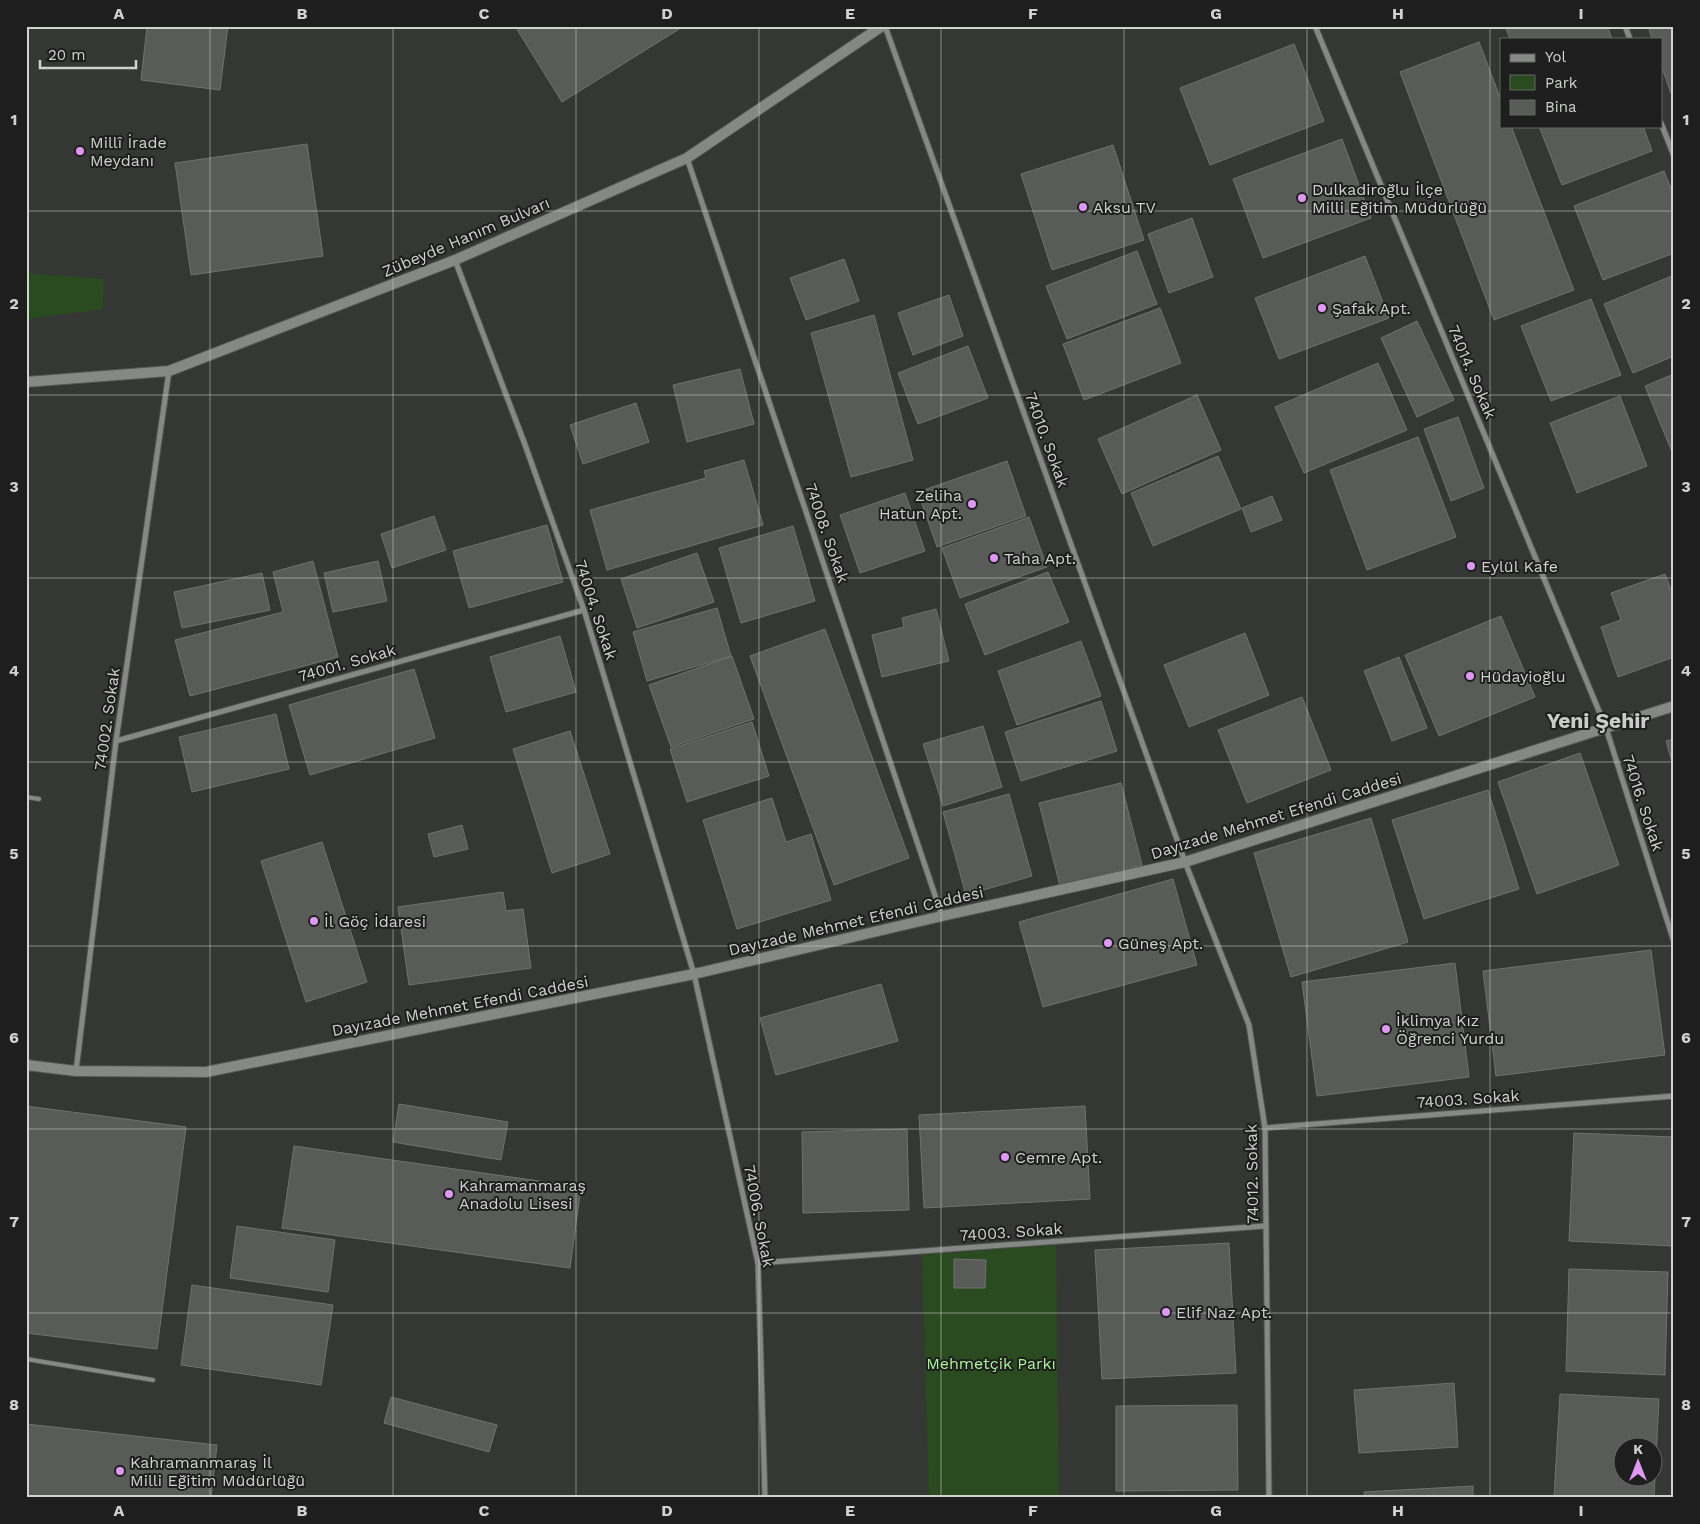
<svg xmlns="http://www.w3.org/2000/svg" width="1700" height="1524" viewBox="0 0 1700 1524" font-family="'Work Sans',sans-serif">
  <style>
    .green { fill: #2a4b1f }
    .building { fill: #585b58; stroke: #70726f; fill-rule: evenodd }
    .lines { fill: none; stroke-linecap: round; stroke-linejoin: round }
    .lane-casing { stroke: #525552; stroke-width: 5.5 }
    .street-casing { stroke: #525552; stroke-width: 7 }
    .secondary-casing { stroke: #525552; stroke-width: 12 }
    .lane { stroke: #858884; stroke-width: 4 }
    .street { stroke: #858884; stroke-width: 5 }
    .secondary { stroke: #858884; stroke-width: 10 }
    .grid { fill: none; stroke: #d0d2d0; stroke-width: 1; stroke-opacity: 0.55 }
    .poi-dot { fill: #de98f2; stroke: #1d1e1d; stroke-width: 2 }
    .labels { text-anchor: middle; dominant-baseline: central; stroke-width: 4; stroke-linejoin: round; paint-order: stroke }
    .poi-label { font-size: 16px; fill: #d0d2d0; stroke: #1d1e1d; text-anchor: start }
    .street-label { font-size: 16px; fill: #d0d2d0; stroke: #1d1e1d }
    .park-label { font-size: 16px; fill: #a9f194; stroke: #1d1e1d }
    .district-label { font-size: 21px; font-weight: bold; fill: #c9cdc8; stroke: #1d1e1d }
    .neatline { fill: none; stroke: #d0d2d0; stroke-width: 2 }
    .grid-label { font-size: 16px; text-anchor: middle; font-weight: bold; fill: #d0d2d0 }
  </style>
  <rect width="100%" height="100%" fill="#353734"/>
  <!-- green -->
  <g class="green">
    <polygon points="26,273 104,279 103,309 26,319"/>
    <polygon points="1056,1245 1059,1498 929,1498 922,1255"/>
  </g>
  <!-- building -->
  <g class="building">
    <polygon points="147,26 228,26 220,90 141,80"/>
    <polygon points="515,26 684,26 562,102"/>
    <polygon points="1505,26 1607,26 1612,39 1510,39"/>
    <polygon points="1648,26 1674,26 1674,92 1671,93 1661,65 1661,39 1652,39"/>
    <polygon points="1479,42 1501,100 1501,126 1511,126 1574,290 1494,320 1400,72"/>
    <polygon points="1294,44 1324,121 1210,165 1180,88"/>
    <polygon points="1539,126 1643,126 1652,151 1562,185"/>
    <polygon points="1342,139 1371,218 1263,258 1233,179"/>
    <polygon points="307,144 323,256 191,275 175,163"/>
    <polygon points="1113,145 1144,240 1052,270 1021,174"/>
    <polygon points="1664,171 1674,196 1674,253 1603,280 1574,206"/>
    <polygon points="1192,218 1213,277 1169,293 1148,234"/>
    <polygon points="1137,251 1157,304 1067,339 1046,286"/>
    <polygon points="1365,256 1389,318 1279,359 1255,298"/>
    <polygon points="844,259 859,301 806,320 790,278"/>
    <polygon points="1674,275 1674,356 1633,373 1604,304"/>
    <polygon points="949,295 963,336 913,355 898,313"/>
    <polygon points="1591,299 1621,375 1551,401 1521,326"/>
    <polygon points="1160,308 1181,363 1084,400 1063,344"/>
    <polygon points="874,315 913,460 851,477 811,333"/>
    <polygon points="1417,321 1454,400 1417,417 1381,338"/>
    <polygon points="968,346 988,398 918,424 898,373"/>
    <polygon points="1378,363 1407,430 1304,473 1275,407"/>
    <polygon points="740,369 754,424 687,442 673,385"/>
    <polygon points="1674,374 1674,452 1672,452 1645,386"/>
    <polygon points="1197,395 1221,450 1122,494 1098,439"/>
    <polygon points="1620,396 1647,466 1577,493 1550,423"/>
    <polygon points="636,403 649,442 583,464 570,425"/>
    <polygon points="1458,417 1484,488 1451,501 1424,429"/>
    <polygon points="1418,437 1456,537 1367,570 1330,470"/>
    <polygon points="1218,456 1241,509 1153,546 1131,493"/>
    <polygon points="744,460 763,525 607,570 590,510 706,478 704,471"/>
    <polygon points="1007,461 1026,516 937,547 918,492"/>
    <polygon points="905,493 925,551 860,573 840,515"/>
    <polygon points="1272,496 1282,520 1251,532 1242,508"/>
    <polygon points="434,516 446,550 392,568 381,534"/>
    <polygon points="1029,517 1047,567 960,598 942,548"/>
    <polygon points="547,525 563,582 469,608 453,551"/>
    <polygon points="793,526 815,601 741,623 719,548"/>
    <polygon points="697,553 714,602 637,628 621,579"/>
    <polygon points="313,561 338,657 190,696 175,640 283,612 273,572"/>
    <polygon points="378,561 387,601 333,612 324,573"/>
    <polygon points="1048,572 1069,622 985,655 965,604"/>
    <polygon points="262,573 270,610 182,628 174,592"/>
    <polygon points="1665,574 1674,598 1674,657 1618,677 1601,627 1621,620 1611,593"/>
    <polygon points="717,608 731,656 647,681 633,632"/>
    <polygon points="936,609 949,661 882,677 872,635 904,627 902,618"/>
    <polygon points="1501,616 1535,697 1439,736 1405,655"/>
    <polygon points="825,629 909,858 834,885 750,656"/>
    <polygon points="1245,633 1269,695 1189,727 1164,665"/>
    <polygon points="560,636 576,692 506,712 490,657"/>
    <polygon points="1081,641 1101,696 1017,725 998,671"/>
    <polygon points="732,656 754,719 671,747 649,685"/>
    <polygon points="1399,657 1427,728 1392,741 1364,671"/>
    <polygon points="414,669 435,738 310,775 289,705"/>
    <polygon points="1302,697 1331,770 1247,803 1218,730"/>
    <polygon points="1101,701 1117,751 1021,781 1005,732"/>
    <polygon points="276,714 289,769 192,792 179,737"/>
    <polygon points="752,722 769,776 687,802 670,749"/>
    <polygon points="983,726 1002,787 943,806 923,744"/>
    <polygon points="570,731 610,854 552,873 513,749"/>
    <polygon points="1674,739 1674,769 1666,741"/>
    <polygon points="1580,753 1619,865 1537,894 1498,782"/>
    <polygon points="1121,783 1142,865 1060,886 1039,803"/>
    <polygon points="1488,790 1519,889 1424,919 1392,820"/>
    <polygon points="1009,794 1032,876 966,895 943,812"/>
    <polygon points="772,798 786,842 811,834 831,900 737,929 703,820"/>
    <polygon points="1371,818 1408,942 1291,977 1254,853"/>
    <polygon points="462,825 468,849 434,857 428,834"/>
    <polygon points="322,842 367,982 306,1002 261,861"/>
    <polygon points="1173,879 1197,965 1043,1007 1019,922"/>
    <polygon points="503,892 506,911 523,909 531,968 409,985 398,907"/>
    <polygon points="1651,950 1665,1055 1496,1076 1483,971"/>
    <polygon points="1455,963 1469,1077 1317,1096 1302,982"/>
    <polygon points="881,984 898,1041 776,1075 760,1018"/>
    <polygon points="399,1104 508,1122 501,1160 393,1142"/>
    <polygon points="26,1106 186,1127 157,1349 26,1333"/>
    <polygon points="1085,1106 1090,1199 924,1208 919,1115"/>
    <polygon points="907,1129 909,1210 803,1213 802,1132"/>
    <polygon points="1574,1133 1674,1137 1674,1246 1569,1241"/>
    <polygon points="294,1146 581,1187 570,1268 282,1228"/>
    <polygon points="237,1226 335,1240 328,1292 230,1278"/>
    <polygon points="1229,1243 1236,1373 1102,1379 1095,1250"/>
    <polygon points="954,1259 986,1260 985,1288 954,1288"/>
    <polygon points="1569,1269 1668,1272 1665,1375 1566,1371"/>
    <polygon points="192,1285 333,1305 321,1385 181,1365"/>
    <polygon points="1454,1383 1458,1447 1359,1453 1354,1390"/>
    <path d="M1560 1394 1659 1399 1654 1498 1554 1497ZM1622 1446H1652V1476H1622Z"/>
    <polygon points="391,1397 497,1425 489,1452 384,1423"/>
    <polygon points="1237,1405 1238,1490 1116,1491 1116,1406"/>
    <polygon points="26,1424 217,1445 211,1498 26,1498"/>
    <polygon points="1473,1486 1473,1498 1365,1498 1364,1492"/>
  </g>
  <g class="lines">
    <defs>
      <g id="lane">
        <polyline points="26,797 39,799"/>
        <polyline points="26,1359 153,1380"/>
      </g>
      <g id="street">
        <polyline points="885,26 1185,862 1249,1025 1265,1128 1269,1498"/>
        <polyline points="1315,26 1606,728 1674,942"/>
        <polyline points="1625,26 1630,39"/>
        <polyline points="1661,123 1674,156"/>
        <polyline points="687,158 942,916"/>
        <polyline points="455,260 524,442 584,610 694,974 758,1263 765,1498"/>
        <polyline points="116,741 584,610"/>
        <polyline points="76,1071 116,741 169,371"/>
        <polyline points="1265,1128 1674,1096"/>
        <polyline points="758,1263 1265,1226"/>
      </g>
      <g id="secondary">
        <polyline points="26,382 169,371 455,260 687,158 882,26"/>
        <polyline points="26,1065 76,1071 206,1072 694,974 942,916 1185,862 1674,706"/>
      </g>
    </defs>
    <!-- lane casing -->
    <use href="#lane" class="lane-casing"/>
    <!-- street casing -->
    <use href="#street" class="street-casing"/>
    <!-- secondary casing -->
    <use href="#secondary" class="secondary-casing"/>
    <!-- lane -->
    <use href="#lane" class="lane"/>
    <!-- street -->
    <use href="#street" class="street"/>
    <!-- secondary -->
    <use href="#secondary" class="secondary"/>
  </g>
  <!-- grid -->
  <path class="grid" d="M210 26V1498M393 26V1498M576 26V1498M759 26V1498M941 26V1498M1124 26V1498M1307 26V1498M1490 26V1498M26 211H1674M26 395H1674M26 578H1674M26 762H1674M26 946H1674M26 1129H1674M26 1313H1674"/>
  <!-- markers -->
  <g class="poi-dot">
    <circle cx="80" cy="151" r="5"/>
    <circle cx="1302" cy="198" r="5"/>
    <circle cx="1083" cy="207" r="5"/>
    <circle cx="1322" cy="308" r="5"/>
    <circle cx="972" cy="504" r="5"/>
    <circle cx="994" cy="558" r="5"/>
    <circle cx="1471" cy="566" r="5"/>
    <circle cx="1470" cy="676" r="5"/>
    <circle cx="314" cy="921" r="5"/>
    <circle cx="1108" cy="943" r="5"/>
    <circle cx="1386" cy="1029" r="5"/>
    <circle cx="1005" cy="1157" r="5"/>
    <circle cx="449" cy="1194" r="5"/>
    <circle cx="1166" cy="1312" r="5"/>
    <circle cx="120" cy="1471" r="5"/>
  </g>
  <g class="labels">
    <!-- poi labels -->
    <g class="poi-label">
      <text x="90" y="142">Millî İrade<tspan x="90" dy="18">Meydanı</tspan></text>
      <text x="1312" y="189">Dulkadiroğlu İlçe<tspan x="1312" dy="18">Milli Eğitim Müdürlüğü</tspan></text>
      <text x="1093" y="207">Aksu TV</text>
      <text x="1332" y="308">Şafak Apt.</text>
      <text x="962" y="495" text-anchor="end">Zeliha<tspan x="962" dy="18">Hatun Apt.</tspan></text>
      <text x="1004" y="558">Taha Apt.</text>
      <text x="1481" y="566">Eylül Kafe</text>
      <text x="1480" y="676">Hüdayioğlu</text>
      <text x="324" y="921">İl Göç İdaresi</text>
      <text x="1118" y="943">Güneş Apt.</text>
      <text x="1396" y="1020">İklimya Kız<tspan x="1396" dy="18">Öğrenci Yurdu</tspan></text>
      <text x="1015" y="1157">Cemre Apt.</text>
      <text x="459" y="1185">Kahramanmaraş<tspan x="459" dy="18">Anadolu Lisesi</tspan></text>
      <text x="1176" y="1312">Elif Naz Apt.</text>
      <text x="130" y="1462">Kahramanmaraş İl<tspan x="130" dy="18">Milli Eğitim Müdürlüğü</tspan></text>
    </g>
    <!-- street labels -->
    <g class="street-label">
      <text transform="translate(466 237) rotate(-23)">Zübeyde Hanım Bulvarı</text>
      <text transform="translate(1472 372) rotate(67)">74014. Sokak</text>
      <text transform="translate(1047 440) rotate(70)">74010. Sokak</text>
      <text transform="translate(827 533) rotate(71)">74008. Sokak</text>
      <text transform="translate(596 610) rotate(72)">74004. Sokak</text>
      <text transform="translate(347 663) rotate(-16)">74001. Sokak</text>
      <text transform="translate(107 719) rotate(-82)">74002. Sokak</text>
      <text transform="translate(1643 803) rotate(72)">74016. Sokak</text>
      <text transform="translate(1276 816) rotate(-17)">Dayızade Mehmet Efendi Caddesi</text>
      <text transform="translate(856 921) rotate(-13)">Dayızade Mehmet Efendi Caddesi</text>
      <text transform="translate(460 1006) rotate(-11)">Dayızade Mehmet Efendi Caddesi</text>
      <text transform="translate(1468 1099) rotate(-4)">74003. Sokak</text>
      <text transform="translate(1252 1174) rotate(-91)">74012. Sokak</text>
      <text transform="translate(759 1216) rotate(79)">74006. Sokak</text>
      <text transform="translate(1011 1232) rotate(-4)">74003. Sokak</text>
    </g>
    <!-- park labels -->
    <g class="park-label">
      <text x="991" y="1363">Mehmetçik Parkı</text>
    </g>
    <!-- district labels -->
    <g class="district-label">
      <text x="1598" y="720">Yeni Şehir</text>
    </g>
  </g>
  <!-- border -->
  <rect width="1700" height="1524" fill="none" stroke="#1d1e1d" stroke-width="55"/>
  <!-- legend -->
  <rect x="1500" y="38" width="162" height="90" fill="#1d1e1d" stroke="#656665"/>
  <rect x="1510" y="54" width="25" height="8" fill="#858884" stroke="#656665"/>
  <text x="1545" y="62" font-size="15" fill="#d0d2d0">Yol</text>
  <rect x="1510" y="75" width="25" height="15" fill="#2a4b1f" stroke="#656665"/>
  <text x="1545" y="88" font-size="15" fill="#d0d2d0">Park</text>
  <rect x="1510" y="100" width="25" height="15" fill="#585b58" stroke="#656665"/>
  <text x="1545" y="112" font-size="15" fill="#d0d2d0">Bina</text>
  <!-- north arrow -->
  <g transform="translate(1638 1462)"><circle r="24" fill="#1d1e1d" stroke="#656665"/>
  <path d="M0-4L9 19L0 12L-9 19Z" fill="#de98f2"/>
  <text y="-8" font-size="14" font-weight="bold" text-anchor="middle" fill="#d0d2d0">K</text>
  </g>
  <!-- scale -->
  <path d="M40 60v8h96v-8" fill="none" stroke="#d0d2d0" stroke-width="2.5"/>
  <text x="48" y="60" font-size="15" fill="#d0d2d0" stroke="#1d1e1d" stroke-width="4" paint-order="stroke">20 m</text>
  <rect x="28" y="28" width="1644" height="1468" class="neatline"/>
  <g class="grid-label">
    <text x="119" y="19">A</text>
    <text x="302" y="19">B</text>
    <text x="484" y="19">C</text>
    <text x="667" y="19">D</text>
    <text x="850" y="19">E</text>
    <text x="1033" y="19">F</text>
    <text x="1216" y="19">G</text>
    <text x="1398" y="19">H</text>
    <text x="1581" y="19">I</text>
    <text x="14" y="125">1</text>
    <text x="1686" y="125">1</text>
    <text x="14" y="309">2</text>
    <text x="1686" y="309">2</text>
    <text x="14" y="492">3</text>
    <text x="1686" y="492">3</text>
    <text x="14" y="676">4</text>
    <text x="1686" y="676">4</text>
    <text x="14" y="859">5</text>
    <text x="1686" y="859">5</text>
    <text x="14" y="1043">6</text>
    <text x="1686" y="1043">6</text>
    <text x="14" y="1227">7</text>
    <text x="1686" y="1227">7</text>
    <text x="14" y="1410">8</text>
    <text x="1686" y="1410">8</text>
    <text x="119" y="1516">A</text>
    <text x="302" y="1516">B</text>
    <text x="484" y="1516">C</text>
    <text x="667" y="1516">D</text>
    <text x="850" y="1516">E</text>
    <text x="1033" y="1516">F</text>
    <text x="1216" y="1516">G</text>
    <text x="1398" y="1516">H</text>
    <text x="1581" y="1516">I</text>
  </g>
</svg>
